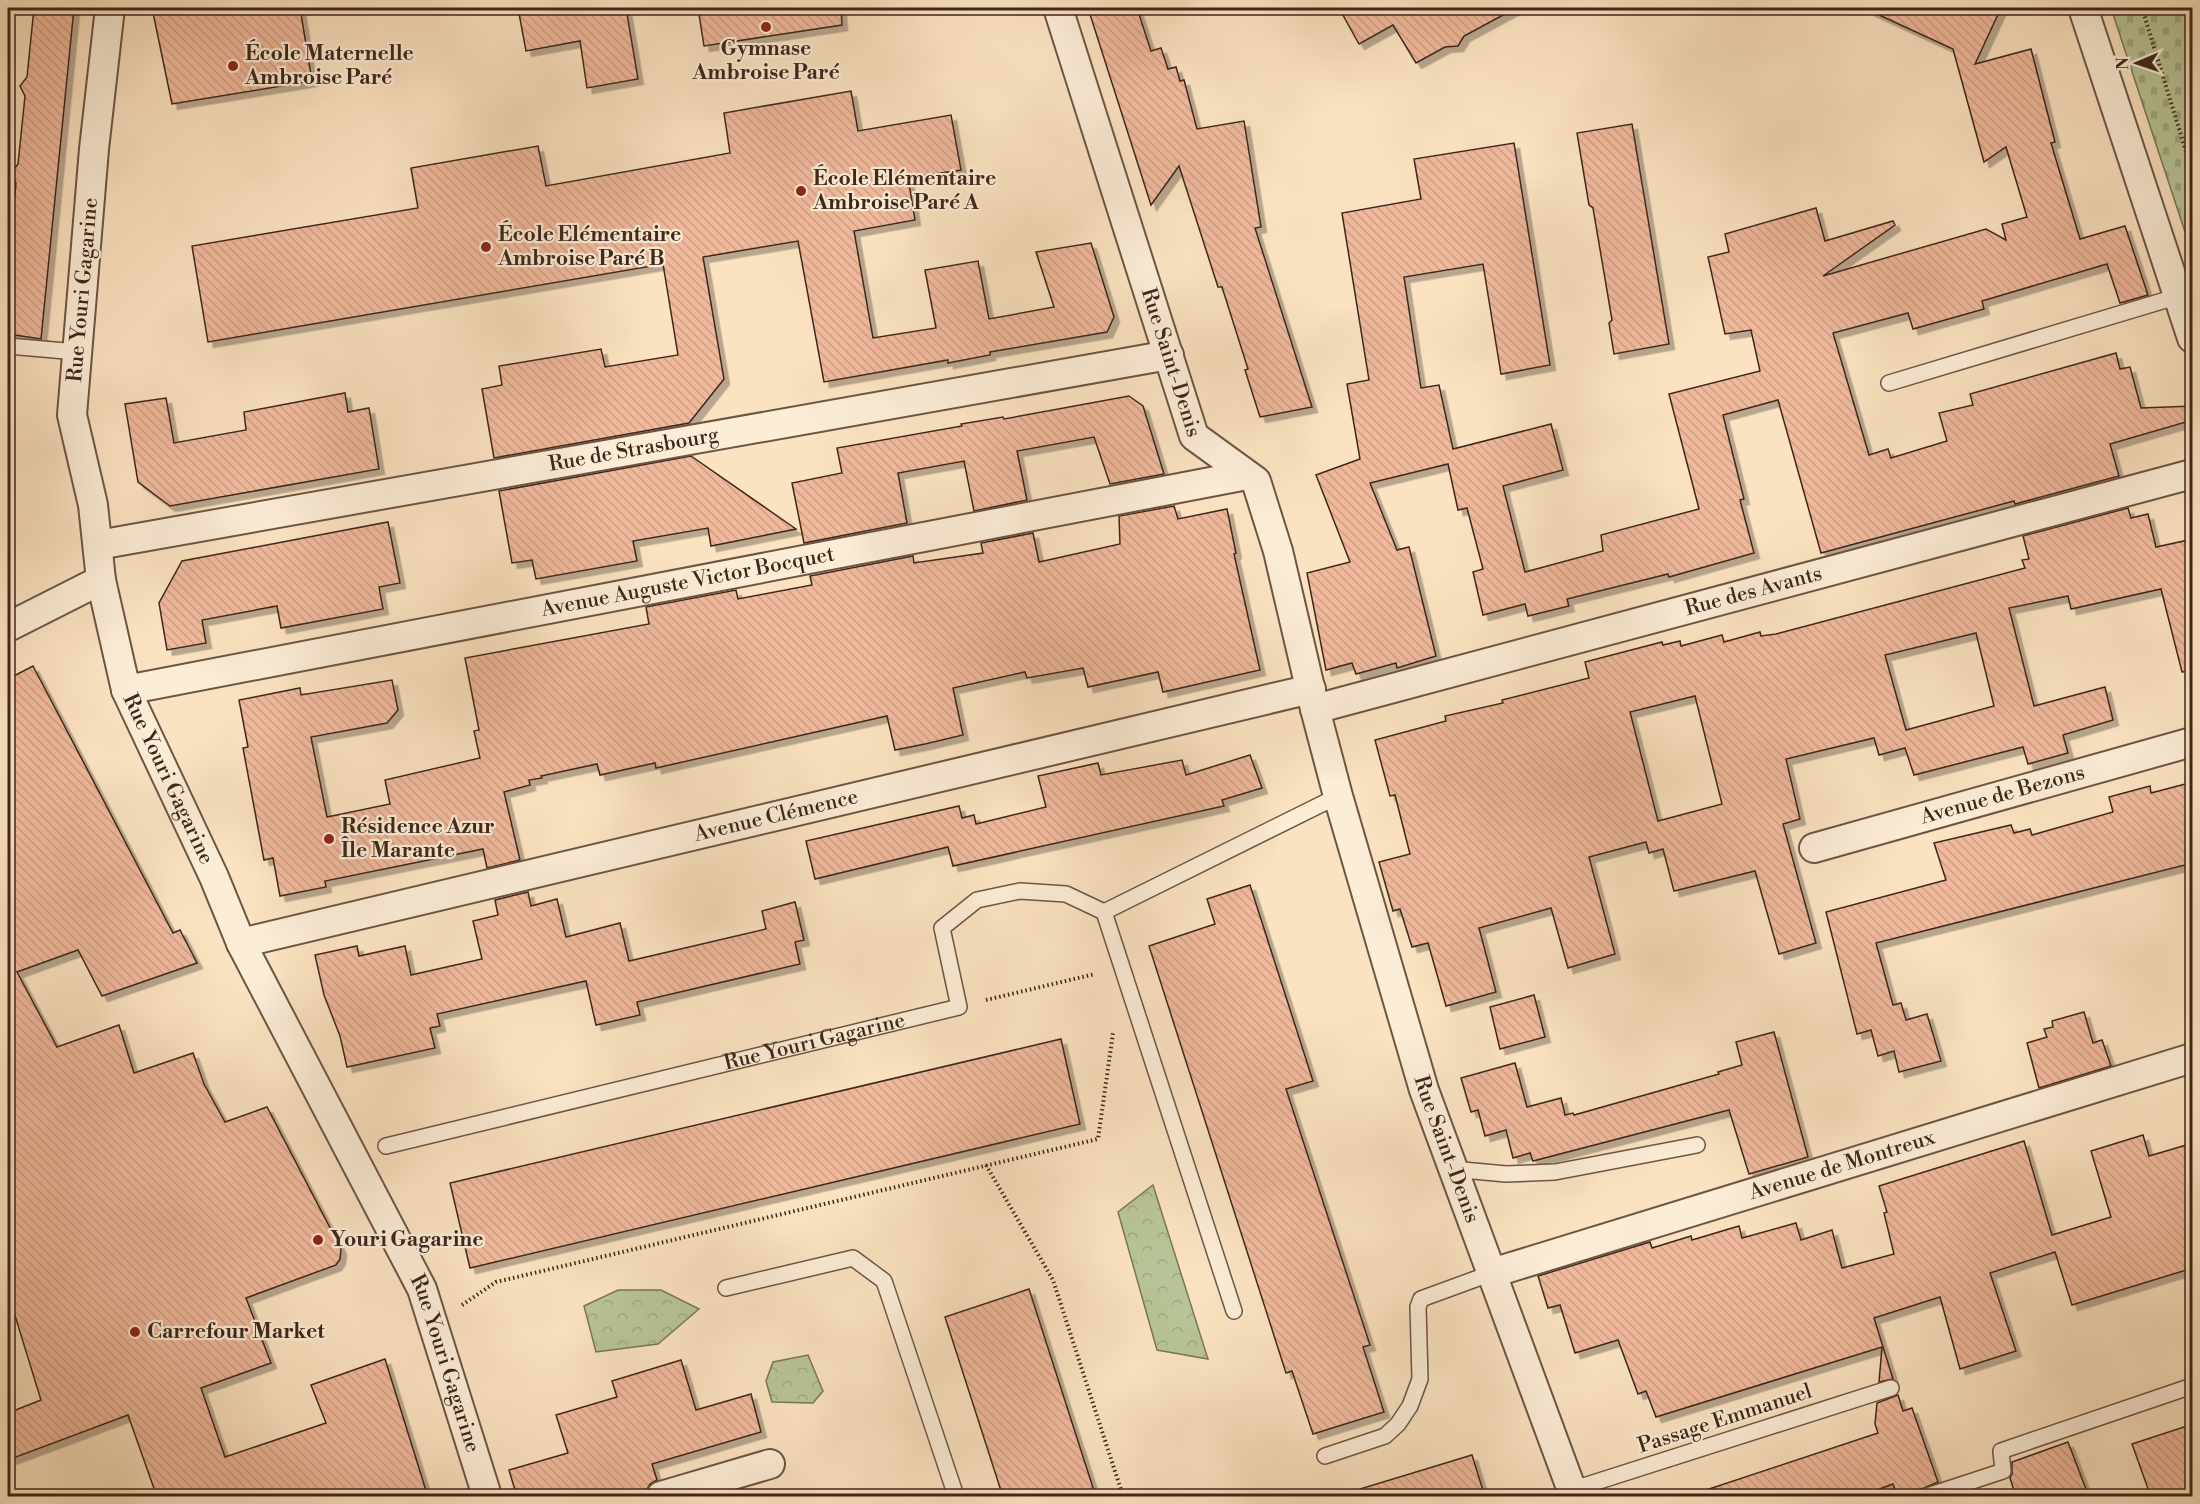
<svg xmlns="http://www.w3.org/2000/svg" width="2200" height="1504" viewBox="0 0 2200 1504" font-family="'Libre Bodoni',serif">
  <style>
    .forest { fill: url(#forest-crowns); stroke: #7b765a; stroke-width: 1.5 }
    .cemetery { fill: url(#cemetery-stones); stroke: #7b765a; stroke-width: 1.5 }
    .building { fill: url(#building-back-hatch); stroke: #3e261b; stroke-width: 1.5; fill-rule: evenodd; filter: url(#shadow) }
    .lines { fill: none; stroke-linecap: round; stroke-linejoin: round }
    .lane-casing { stroke: #6d5544; stroke-width: 18 }
    .street-casing { stroke: #6d5544; stroke-width: 32 }
    .path { stroke: #3e261b; stroke-width: 4; stroke-dasharray: 1.5 3; stroke-linecap: butt }
    .lane { stroke: #fcedd7; stroke-width: 15 }
    .street { stroke: #fcedd7; stroke-width: 28 }
    .poi-dot { fill: #8f2418; stroke: #fcedd7; stroke-width: 2 }
    .labels { text-anchor: middle; dominant-baseline: central; stroke-width: 4.5; stroke-linejoin: round; paint-order: stroke }
    .poi-label { font-size: 21px; font-weight: bold; fill: #3e261b; stroke: #fcedd7; text-anchor: start }
    .street-label { font-size: 21px; fill: #3e261b; stroke: #fcedd7 }
  </style>
  <defs>
    <pattern id="forest-crowns" width="20" height="18" patternUnits="userSpaceOnUse" patternTransform="scale(1.5)"><rect width="20" height="18" fill="#b8c598"/><path d="M2 6a3 3 0 1 1 6 0M12 15a3 3 0 1 1 6 0" fill="none" stroke="#9fa982"/></pattern>
    <pattern id="cemetery-stones" width="16" height="16" patternUnits="userSpaceOnUse" patternTransform="scale(1.5)"><rect width="16" height="16" fill="#b8c598"/><path d="M2 7V4a2 2 0 0 1 4 0v3zM10 15v-3a2 2 0 0 1 4 0v3z" fill="#9fa982"/></pattern>
    <pattern id="building-back-hatch" width="6" height="6" patternUnits="userSpaceOnUse" patternTransform="scale(1.5)"><rect width="6" height="6" fill="#f0b99c"/><path d="M-1 5l2 2M0 0l6 6M5-1l2 2" fill="none" stroke="#cf9f86"/></pattern>
    <filter id="shadow"><feDropShadow dx="5.5" dy="5.5" stdDeviation="0" flood-color="#0004"/></filter>
  </defs>
  <rect width="100%" height="100%" fill="#fbe3c1"/>
  <filter id="stains"><feTurbulence type="fractalNoise" baseFrequency=".00333" numOctaves="4"/><feColorMatrix values="0 0 0 0 .2 0 0 0 0 .09 0 0 0 0 .02 0 0 0 .5 -.17"/></filter>
  <radialGradient id="worn" r=".72"><stop offset=".6" stop-color="#630" stop-opacity="0"/><stop offset="1" stop-color="#630" stop-opacity=".3"/></radialGradient>
  <!-- forest -->
  <g class="forest">
    <polygon points="1153,1185 1208,1359 1157,1350 1118,1212"/>
    <polygon points="618,1290 661,1290 699,1309 658,1344 596,1352 584,1306"/>
    <polygon points="808,1355 823,1391 813,1403 772,1402 766,1381 773,1362"/>
  </g>
  <!-- cemetery -->
  <polygon class="cemetery" points="2111,8 2192,8 2192,253"/>
  <!-- building -->
  <g class="building">
    <polygon points="34,8 74,8 41,339 8,334 8,256 9,254 16,183 12,172 18,164 25,96 20,86 27,77"/>
    <polygon points="152,8 300,8 312,81 172,104"/>
    <polygon points="518,8 626,8 638,79 587,88 580,41 526,51"/>
    <polygon points="698,8 841,8 842,25 704,46"/>
    <polygon points="1088,8 1137,8 1151,51 1161,48 1168,69 1176,67 1180,81 1184,80 1197,129 1244,121 1261,227 1255,228 1312,407 1260,417 1245,370 1248,369 1222,287 1218,287 1179,166 1151,205"/>
    <polygon points="1339,8 1516,8 1464,36 1458,46 1445,47 1416,63 1393,25 1359,44"/>
    <polygon points="1864,8 2001,8 1975,64 2031,49 2055,142 2051,143 2080,239 2125,226 2148,295 2120,303 2107,264 1982,301 1984,309 1913,329 1908,313 1833,333 1869,455 1888,449 1891,458 1947,441 1939,413 1973,405 1970,394 2116,353 2120,369 2130,367 2141,408 2193,406 2193,420 2110,444 2119,476 2015,504 2014,501 1821,553 1778,400 1723,415 1744,499 1740,500 1754,553 1669,577 1668,574 1567,599 1569,606 1528,616 1525,604 1483,615 1473,572 1483,569 1467,508 1458,510 1448,464 1370,483 1397,550 1409,547 1436,656 1397,668 1396,663 1356,674 1352,663 1326,670 1307,573 1350,562 1316,475 1360,459 1347,384 1369,380 1342,213 1421,199 1414,159 1514,143 1550,365 1501,374 1483,264 1404,277 1421,388 1439,385 1453,449 1551,424 1563,470 1503,486 1525,572 1603,551 1601,535 1699,509 1669,394 1760,371 1751,330 1725,334 1708,257 1729,252 1725,234 1816,208 1825,241 1893,221 1895,225 1823,276 1986,229 2006,240 2002,224 2027,217 2006,147 1984,162 1953,49"/>
    <polygon points="851,91 858,131 951,115 961,170 908,178 915,220 854,231 873,338 936,328 925,270 978,261 989,319 1054,307 1036,252 1091,243 1114,317 1107,332 990,352 990,355 948,363 948,360 824,382 798,241 703,257 724,379 689,423 494,458 482,389 502,385 499,366 601,349 605,367 678,355 663,264 208,342 192,246 418,208 411,168 538,146 546,186 730,153 724,113"/>
    <polygon points="1632,124 1669,344 1614,354 1609,323 1612,320 1593,208 1589,205 1577,133"/>
    <polygon points="345,393 348,412 369,408 379,469 170,506 138,482 125,404 166,398 174,443 246,430 244,412"/>
    <polygon points="1129,396 1143,406 1164,474 1110,484 1094,437 1017,451 1027,500 974,511 964,461 898,473 907,523 804,543 792,483 842,473 837,448 962,426 961,424 1003,417 1004,419"/>
    <polygon points="691,456 796,529 711,546 708,528 633,541 637,561 536,579 532,560 512,563 499,491"/>
    <polygon points="1174,506 1178,519 1227,509 1236,553 1234,554 1260,670 1163,692 1158,672 1088,687 1083,668 1027,678 1025,672 953,688 963,735 925,744 895,750 887,716 656,768 655,763 600,775 597,764 541,776 542,778 529,780 530,785 504,792 520,860 487,868 483,849 325,881 326,887 280,896 273,858 264,860 243,748 248,747 239,700 300,688 301,695 392,680 398,710 387,723 311,737 327,817 390,804 385,780 480,758 474,731 479,730 465,658 649,624 646,607 736,590 738,599 812,585 810,576 913,556 914,563 983,553 981,543 1033,533 1039,562 1120,544 1119,516"/>
    <path d="M2128 508 2131 518 2148 514 2156 547 2193 539V671L2182 672 2161 589 2071 609 2068 596 2009 608 2034 706 2105 687 2113 720 2063 735 2068 753 2028 764 2023 747 1914 775 1905 748 1879 755 1874 738 1786 759 1800 819 1783 824 1816 943 1779 954 1755 871 1674 891 1663 849 1649 853 1646 842 1589 857 1615 954 1568 968 1551 908 1479 928 1496 992 1446 1006 1428 943 1412 947 1400 909 1393 911 1379 862 1410 854 1395 795 1390 796 1375 740 1446 721 1445 716 1503 703 1502 700 1589 678 1585 662 1662 642 1663 645 1680 641 1681 646 1722 635 1724 642 1760 632 1761 636 1776 634 2025 568 2022 560 2029 559 2023 536ZM1976 633 1994 706 1906 730 1885 655ZM1695 696 1722 804 1658 821 1630 712Z"/>
    <polygon points="388,522 400,583 379,587 383,609 281,628 277,606 202,620 206,643 167,650 159,603 182,561"/>
    <polygon points="33,666 173,933 180,930 197,963 102,996 78,950 17,972 57,1047 119,1025 134,1073 193,1053 204,1084 225,1122 267,1107 341,1249 340,1259 336,1265 246,1298 271,1363 201,1388 225,1457 326,1423 311,1385 385,1359 428,1497 157,1497 128,1415 8,1460 8,1413 41,1400 8,1293 8,679"/>
    <polygon points="1250,755 1262,788 1222,800 1224,806 953,866 948,847 815,879 806,841 959,806 962,818 974,815 976,824 1046,807 1038,776 1098,763 1101,775 1182,760 1186,775"/>
    <polygon points="2193,782 2193,863 1876,943 1893,1005 1901,1003 1906,1020 1927,1014 1941,1061 1899,1072 1894,1051 1878,1056 1871,1030 1857,1034 1826,912 1946,880 1934,843 2011,825 2014,833 2030,829 2032,835 2113,812 2109,797 2150,786 2151,793"/>
    <polygon points="1250,885 1313,1081 1286,1089 1370,1345 1363,1347 1384,1412 1313,1434 1292,1371 1286,1373 1149,946 1215,924 1207,899"/>
    <polygon points="528,892 531,906 557,899 566,937 620,923 629,961 766,929 762,911 795,902 804,940 795,942 800,964 637,1002 640,1015 596,1025 586,981 437,1014 440,1026 430,1028 435,1048 347,1067 340,1036 324,995 315,955 357,946 359,956 405,946 411,975 482,959 473,921 498,915 495,900"/>
    <polygon points="1534,995 1545,1037 1500,1049 1490,1007"/>
    <polygon points="2084,1012 2093,1043 2102,1040 2111,1066 2039,1088 2027,1043 2047,1037 2044,1029 2053,1027 2052,1021"/>
    <polygon points="1774,1032 1808,1157 1749,1174 1729,1110 1533,1161 1530,1153 1513,1158 1506,1130 1485,1136 1478,1110 1471,1112 1461,1078 1515,1063 1527,1107 1561,1098 1565,1115 1573,1113 1574,1115 1719,1074 1718,1072 1742,1065 1736,1042"/>
    <polygon points="1061,1039 1080,1124 470,1268 450,1183"/>
    <polygon points="2143,1135 2149,1156 2193,1143 2193,1268 2072,1305 2055,1252 1990,1273 2016,1351 1960,1369 1940,1297 1874,1318 1893,1379 1879,1382 1882,1347 1656,1417 1646,1391 1638,1394 1618,1340 1575,1353 1560,1305 1548,1308 1538,1276 1650,1242 1652,1248 1691,1236 1692,1240 1739,1226 1742,1238 1796,1223 1801,1240 1832,1230 1842,1268 1894,1254 1884,1213 1887,1212 1879,1186 2024,1141 2052,1235 2111,1217 2091,1151"/>
    <polygon points="1029,1289 1096,1497 1003,1497 945,1317"/>
    <polygon points="681,1360 696,1410 751,1394 761,1432 652,1464 657,1480 650,1484 646,1491 627,1497 517,1497 509,1470 568,1453 556,1415 617,1397 612,1381"/>
    <polygon points="1898,1395 1903,1411 1912,1408 1938,1482 1903,1497 1898,1497 1893,1484 1858,1497 1704,1497 1703,1491 1878,1433 1875,1424 1877,1403"/>
    <polygon points="2193,1424 2193,1497 2151,1497 2132,1444"/>
    <polygon points="2068,1442 2089,1497 2016,1497 2010,1478 2012,1474 2012,1462"/>
    <polygon points="1472,1455 1485,1497 1361,1497 1360,1489"/>
  </g>
  <g class="lines">
    <defs>
      <g id="lane">
        <polyline points="8,346 77,352"/>
        <polyline points="1889,383 2179,296"/>
        <path id="s1" d="M386 1146 959 1007 942 928 977 900 1020 891 1066 894 1104 912"/>
        <polyline points="1452,1169 1506,1174 1555,1172 1697,1145"/>
        <polyline points="726,1288 853,1258 884,1281 956,1496"/>
        <polyline points="1234,1311 1104,912 1338,796"/>
        <polyline points="1325,1456 1385,1436 1398,1424 1410,1406 1420,1379 1418,1307 1421,1299 1492,1273"/>
        <polyline points="1571,1490 1891,1388"/>
        <polyline points="1927,1496 2003,1471 2001,1451 2192,1386"/>
      </g>
      <g id="street">
        <path id="s2" d="M110 8 94 149 72 415 93 505 101 580 126 690 214 877 241 943 422 1289 487 1496"/>
        <path id="s3" d="M1058 8 1194 436 1256 481 1278 551 1315 709 1338 796 1424 1090 1574 1496"/>
        <polyline points="2083,8 2192,338"/>
        <path id="s4" d="M98 545 1169 355"/>
        <polyline points="8,627 101,580"/>
        <path id="s5" d="M126 690 1247 475"/>
        <path id="s6" d="M1315 709 2192 474"/>
        <path id="s7" d="M1814 848 2192 742"/>
        <path id="s8" d="M241 943 1311 689"/>
        <path id="s9" d="M1492 1273 2192 1058"/>
        <polyline points="661,1496 770,1464"/>
      </g>
    </defs>
    <!-- lane casing -->
    <use href="#lane" class="lane-casing"/>
    <!-- street casing -->
    <use href="#street" class="street-casing"/>
    <!-- path -->
    <g class="path">
      <polyline points="2142,8 2192,171"/>
      <polyline points="986,1000 1095,974"/>
      <polyline points="986,1165 1053,1280 1123,1496"/>
      <polyline points="462,1305 496,1282 1098,1139 1113,1033"/>
    </g>
    <!-- lane -->
    <use href="#lane" class="lane"/>
    <!-- street -->
    <use href="#street" class="street"/>
  </g>
  <!-- markers -->
  <g class="poi-dot">
    <circle cx="766" cy="27" r="6"/>
    <circle cx="233" cy="66" r="6"/>
    <circle cx="801" cy="191" r="6"/>
    <circle cx="486" cy="247" r="6"/>
    <circle cx="329" cy="839" r="6"/>
    <circle cx="318" cy="1240" r="6"/>
    <circle cx="135" cy="1332" r="6"/>
  </g>
  <g class="labels">
    <!-- poi labels -->
    <g class="poi-label">
      <text x="766" y="49" text-anchor="middle">Gymnase<tspan x="766" dy="24">Ambroise Paré</tspan></text>
      <text x="245" y="54">École Maternelle<tspan x="245" dy="24">Ambroise Paré</tspan></text>
      <text x="813" y="179">École Elémentaire<tspan x="813" dy="24">Ambroise Paré A</tspan></text>
      <text x="498" y="235">École Elémentaire<tspan x="498" dy="24">Ambroise Paré B</tspan></text>
      <text x="341" y="827">Résidence Azur<tspan x="341" dy="24">Île Marante</tspan></text>
      <text x="330" y="1240">Youri Gagarine</text>
      <text x="147" y="1332">Carrefour Market</text>
    </g>
    <!-- street labels -->
    <g class="street-label">
      <text transform="translate(83 290) rotate(-85)">Rue Youri Gagarine</text>
      <text stroke="none"><textPath href="#s3" startOffset="372">Rue Saint-Denis</textPath></text>
      <text stroke="none"><textPath href="#s4" startOffset="544">Rue de Strasbourg</textPath></text>
      <text stroke="none"><textPath href="#s5" startOffset="572">Avenue Auguste Victor Bocquet</textPath></text>
      <text stroke="none"><textPath href="#s6" startOffset="454">Rue des Avants</textPath></text>
      <text stroke="none"><textPath href="#s2" startOffset="788">Rue Youri Gagarine</textPath></text>
      <text stroke="none"><textPath href="#s7" startOffset="196">Avenue de Bezons</textPath></text>
      <text stroke="none"><textPath href="#s8" startOffset="550">Avenue Clémence</textPath></text>
      <text stroke="none"><textPath href="#s1" startOffset="441">Rue Youri Gagarine</textPath></text>
      <text stroke="none"><textPath href="#s3" startOffset="1221">Rue Saint-Denis</textPath></text>
      <text stroke="none"><textPath href="#s9" startOffset="366">Avenue de Montreux</textPath></text>
      <text stroke="none"><textPath href="#s2" startOffset="1436">Rue Youri Gagarine</textPath></text>
      <text transform="translate(1725 1419) rotate(-18)">Passage Emmanuel</text>
    </g>
  </g>
  <!-- margin -->
  <rect width="2200" height="1504" fill="none" stroke="#fbe3c1" stroke-width="30"/>
  <rect x="9" y="9" width="2182" height="1486" fill="none" stroke="#3e261b" stroke-width="3"/>
  <rect x="15" y="15" width="2170" height="1474" fill="none" stroke="#3e261b" stroke-width="1.5"/>
  <!-- north arrow -->
  <g transform="translate(2137 63) rotate(268)" stroke="#fcedd7" stroke-width="4.5" paint-order="stroke">
  <path d="M0-4.5L10 22L0 15L-10 22Z" fill="#3e261b"/>
  <text y="-9" font-size="16" font-weight="bold" text-anchor="middle" fill="#3e261b">N</text>
  </g>
  <rect width="100%" height="100%" filter="url(#stains)"/>
  <rect width="100%" height="100%" fill="url(#worn)"/>
</svg>
